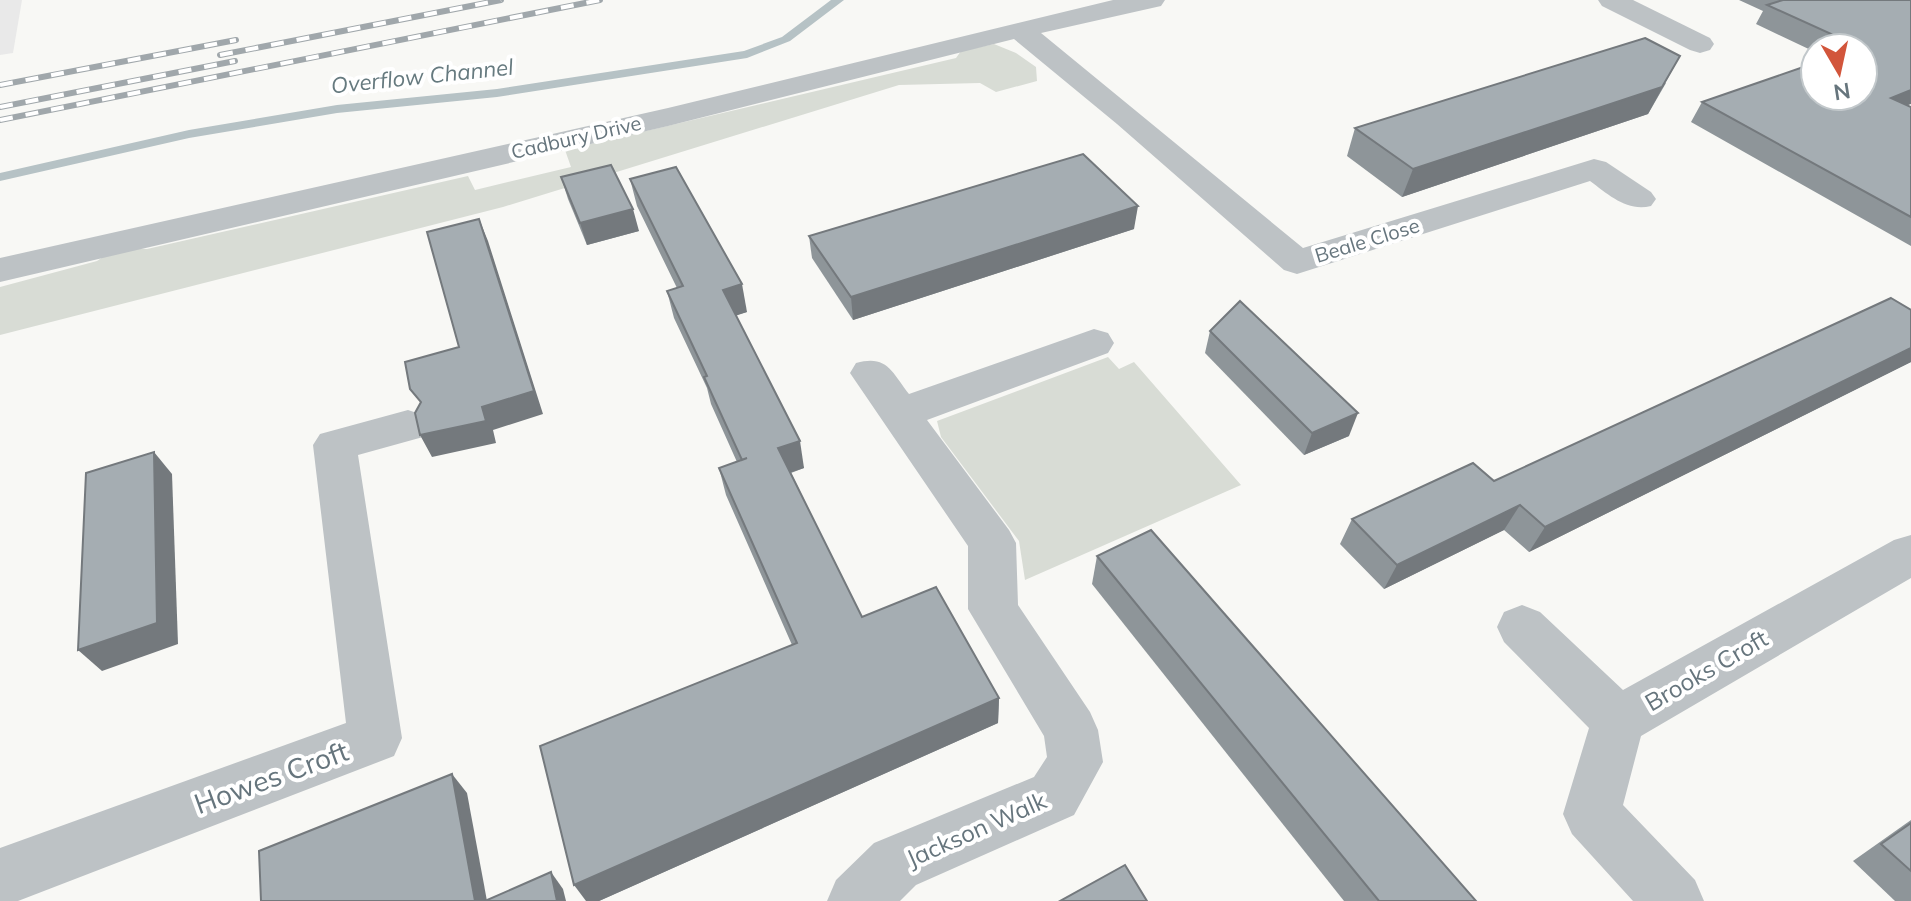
<svg xmlns="http://www.w3.org/2000/svg" width="1911" height="901" viewBox="0 0 1911 901" font-family="Mulish,sans-serif">
  <style>
    .built { fill: #e9e9e9 }
    .green { fill: #d8dcd5 }
    .lines { fill: none; stroke-linecap: round; stroke-linejoin: round }
    .stream { fill: #b6c2c5; fill-rule: evenodd }
    .minor { fill: #bdc2c5; fill-rule: evenodd }
    .rail-casing { stroke: #a0a7ab; stroke-width: 6 }
    .rail { stroke: #fff; stroke-width: 4; stroke-dasharray: 13; stroke-linecap: butt }
    .wall { fill: #8e9599 }
    .shaded-wall { fill: #74797d }
    .building { fill: #a5adb2; stroke: #74797d; stroke-width: 2 }
    .labels { text-anchor: middle; dominant-baseline: central; stroke-width: 8; stroke-linejoin: round; paint-order: stroke }
    .far-street-label { font-size: 20px; fill: #66757d; stroke: #fff }
    .far-water-label { font-size: 22px; font-style: italic; fill: #667a7f; stroke: #fff }
    .street-label { font-size: 24px; fill: #66757d; stroke: #fff }
    .near-street-label { font-size: 28px; fill: #66757d; stroke: #fff }
  </style>
  <rect width="100%" height="100%" fill="#f8f8f5"/>
  <!-- built -->
  <polygon class="built" points="0,0 22,0 13,53 0,55"/>
  <!-- green -->
  <g class="green">
    <polygon points="994,44 1016,53 1036,67 1037,81 996,92 980,83 899,85 503,207 0,335 0,287 97,261 116,248 147,249 468,176 475,190 571,167 565,150 956,58 961,51"/>
    <polygon points="1108,357 1119,369 1134,362 1241,485 1025,580 1019,541 941,437 937,421"/>
  </g>
  <g class="lines">
    <!-- stream -->
    <polygon class="stream" points="831,0 844,0 790,41 747,58 497,97 337,113 189,138 0,181 0,173 189,130 337,105 497,89 744,51 782,37"/>
    <!-- minor -->
    <g class="minor">
      <path d="M1113 0H1165L1161 6 1041 33 1303 248 1594 159 1606 162 1651 192 1656 199 1651 206C1627 212 1609 195 1590 181L1297 274 1284 270 1117 124 1014 39 668 126 0 282V258L668 108Z"/>
      <polygon points="1598,0 1633,0 1710,38 1714,44 1710,50 1700,53 1690,50 1602,6"/>
      <path d="M1094 329 1108 333 1114 343 1108 353 927 420 1009 530 1016 543 1018 605 1090 712 1098 730 1103 762 1074 815 916 885 900 901H827L836 880 874 843 1034 777 1047 757 1044 736 968 609V546L850 373 856 363C887 354 892 372 909 394Z"/>
      <polygon points="408,410 423,415 430,426 423,437 358,455 402,738 394,756 18,901 0,901 0,848 346,723 313,445 320,434"/>
      <polygon points="1911,535 1911,578 1641,736 1623,805 1695,880 1704,901 1633,901 1572,834 1563,814 1589,728 1504,642 1497,627 1504,612 1522,605 1540,612 1623,690 1894,540"/>
    </g>
    <defs>
      <g id="rail">
        <polyline points="220,55 501,0"/>
        <polyline points="0,85 236,40"/>
        <polyline points="0,107 235,61"/>
        <polyline points="0,120 600,0"/>
      </g>
    </defs>
    <!-- rail casing -->
    <use href="#rail" class="rail-casing"/>
    <!-- rail -->
    <use href="#rail" class="rail"/>
  </g>
  <!-- wall -->
  <g class="wall">
    <polygon points="1739,0 1911,0 1907,105 1911,107 1911,246 1691,122 1702,102 1863,48 1815,48 1815,52 1756,24 1763,11"/>
    <polygon points="1666,83 1648,114 1402,197 1347,156 1355,128"/>
    <polygon points="561,177 639,231 587,245 568,199"/>
    <polygon points="630,179 747,312 736,315 804,468 791,473 862,617 999,698 998,723 599,901 586,901 792,645 726,495 719,468 737,462 711,404 707,388 674,318 667,291 677,288 637,206"/>
    <polygon points="1134,229 853,320 812,258 809,236"/>
    <polygon points="1911,310 1911,362 1529,552 1504,530 1384,589 1340,544 1352,519 1494,481"/>
    <polygon points="1210,331 1349,436 1304,455 1205,353"/>
    <polygon points="1097,556 1476,901 1344,901 1092,584"/>
    <polygon points="1911,820 1911,901 1895,901 1853,861"/>
  </g>
  <!-- shaded-wall -->
  <g class="shaded-wall">
    <polygon points="1680,56 1648,114 1402,197 1413,169"/>
    <polygon points="1911,90 1911,104 1876,117 1891,98"/>
    <polygon points="1138,206 1134,229 853,320 851,297"/>
    <polygon points="633,209 639,231 587,245 580,223"/>
    <polygon points="479,219 488,241 543,414 493,430 496,443 432,457 420,435 482,407"/>
    <polygon points="742,284 747,312 729,318 723,290"/>
    <polygon points="1911,348 1911,362 1529,552 1545,527"/>
    <polygon points="1358,413 1349,436 1304,455 1312,433"/>
    <polygon points="800,441 804,468 783,475 778,448"/>
    <polygon points="154,452 172,474 178,644 102,671 78,650"/>
    <polygon points="1520,505 1504,530 1384,589 1397,565"/>
    <polygon points="999,698 998,723 599,901 586,901 574,885"/>
    <polygon points="452,774 467,793 487,901 475,901"/>
    <polygon points="551,872 563,889 566,901 557,901"/>
  </g>
  <!-- building -->
  <g class="building">
    <polygon points="1783,0 1911,0 1911,90 1891,98 1911,107 1911,217 1702,102 1815,63 1815,96 1863,96 1863,48 1858,48 1860,47 1767,5"/>
    <polygon points="1645,38 1680,56 1662,87 1413,169 1355,128"/>
    <polygon points="1083,154 1138,206 851,297 809,236"/>
    <polygon points="611,165 633,209 580,223 561,177"/>
    <polygon points="676,167 742,284 723,290 800,441 778,448 862,617 936,587 999,698 574,885 540,746 797,643 719,468 747,458 742,460 704,377 707,376 667,291 683,286 630,179"/>
    <polygon points="479,219 534,391 482,407 486,421 420,435 415,413 421,402 410,389 405,362 459,347 427,232"/>
    <polygon points="1891,298 1911,310 1911,348 1545,527 1520,505 1397,565 1352,519 1473,463 1494,481"/>
    <polygon points="1240,301 1358,413 1312,433 1210,331"/>
    <polygon points="154,452 157,623 78,650 86,473"/>
    <polygon points="1151,530 1476,901 1379,901 1097,556"/>
    <polygon points="452,774 475,901 261,901 259,851"/>
    <polygon points="1911,823 1911,871 1881,844"/>
    <polygon points="1125,865 1147,901 1060,901"/>
    <polygon points="551,872 557,901 485,901"/>
  </g>
  <g class="labels">
    <!-- far-street labels -->
    <g class="far-street-label">
      <text transform="translate(576 137) rotate(-13)">Cadbury Drive</text>
      <text transform="translate(1367 240) rotate(-17)">Beale Close</text>
    </g>
    <!-- far-water labels -->
    <g class="far-water-label">
      <text transform="translate(422 76) rotate(-6)">Overflow Channel</text>
    </g>
    <!-- street labels -->
    <g class="street-label">
      <text transform="translate(1706 670) rotate(-30)">Brooks Croft</text>
      <text transform="translate(976 829) rotate(-24)">Jackson Walk</text>
    </g>
    <!-- near-street labels -->
    <g class="near-street-label">
      <text transform="translate(271 777) rotate(-20)">Howes Croft</text>
    </g>
  </g>
  <!-- north arrow -->
  <g transform="translate(1839 72) rotate(171)"><circle r="38" fill="#ffffff" stroke="#c2c8cb" stroke-width="2"/>
  <path d="M0-6L14 30L0 20L-14 30Z" fill="#d2553b"/>
  <text y="-12" font-size="22" font-weight="bold" text-anchor="middle" fill="#66757d">N</text>
  </g>
</svg>
